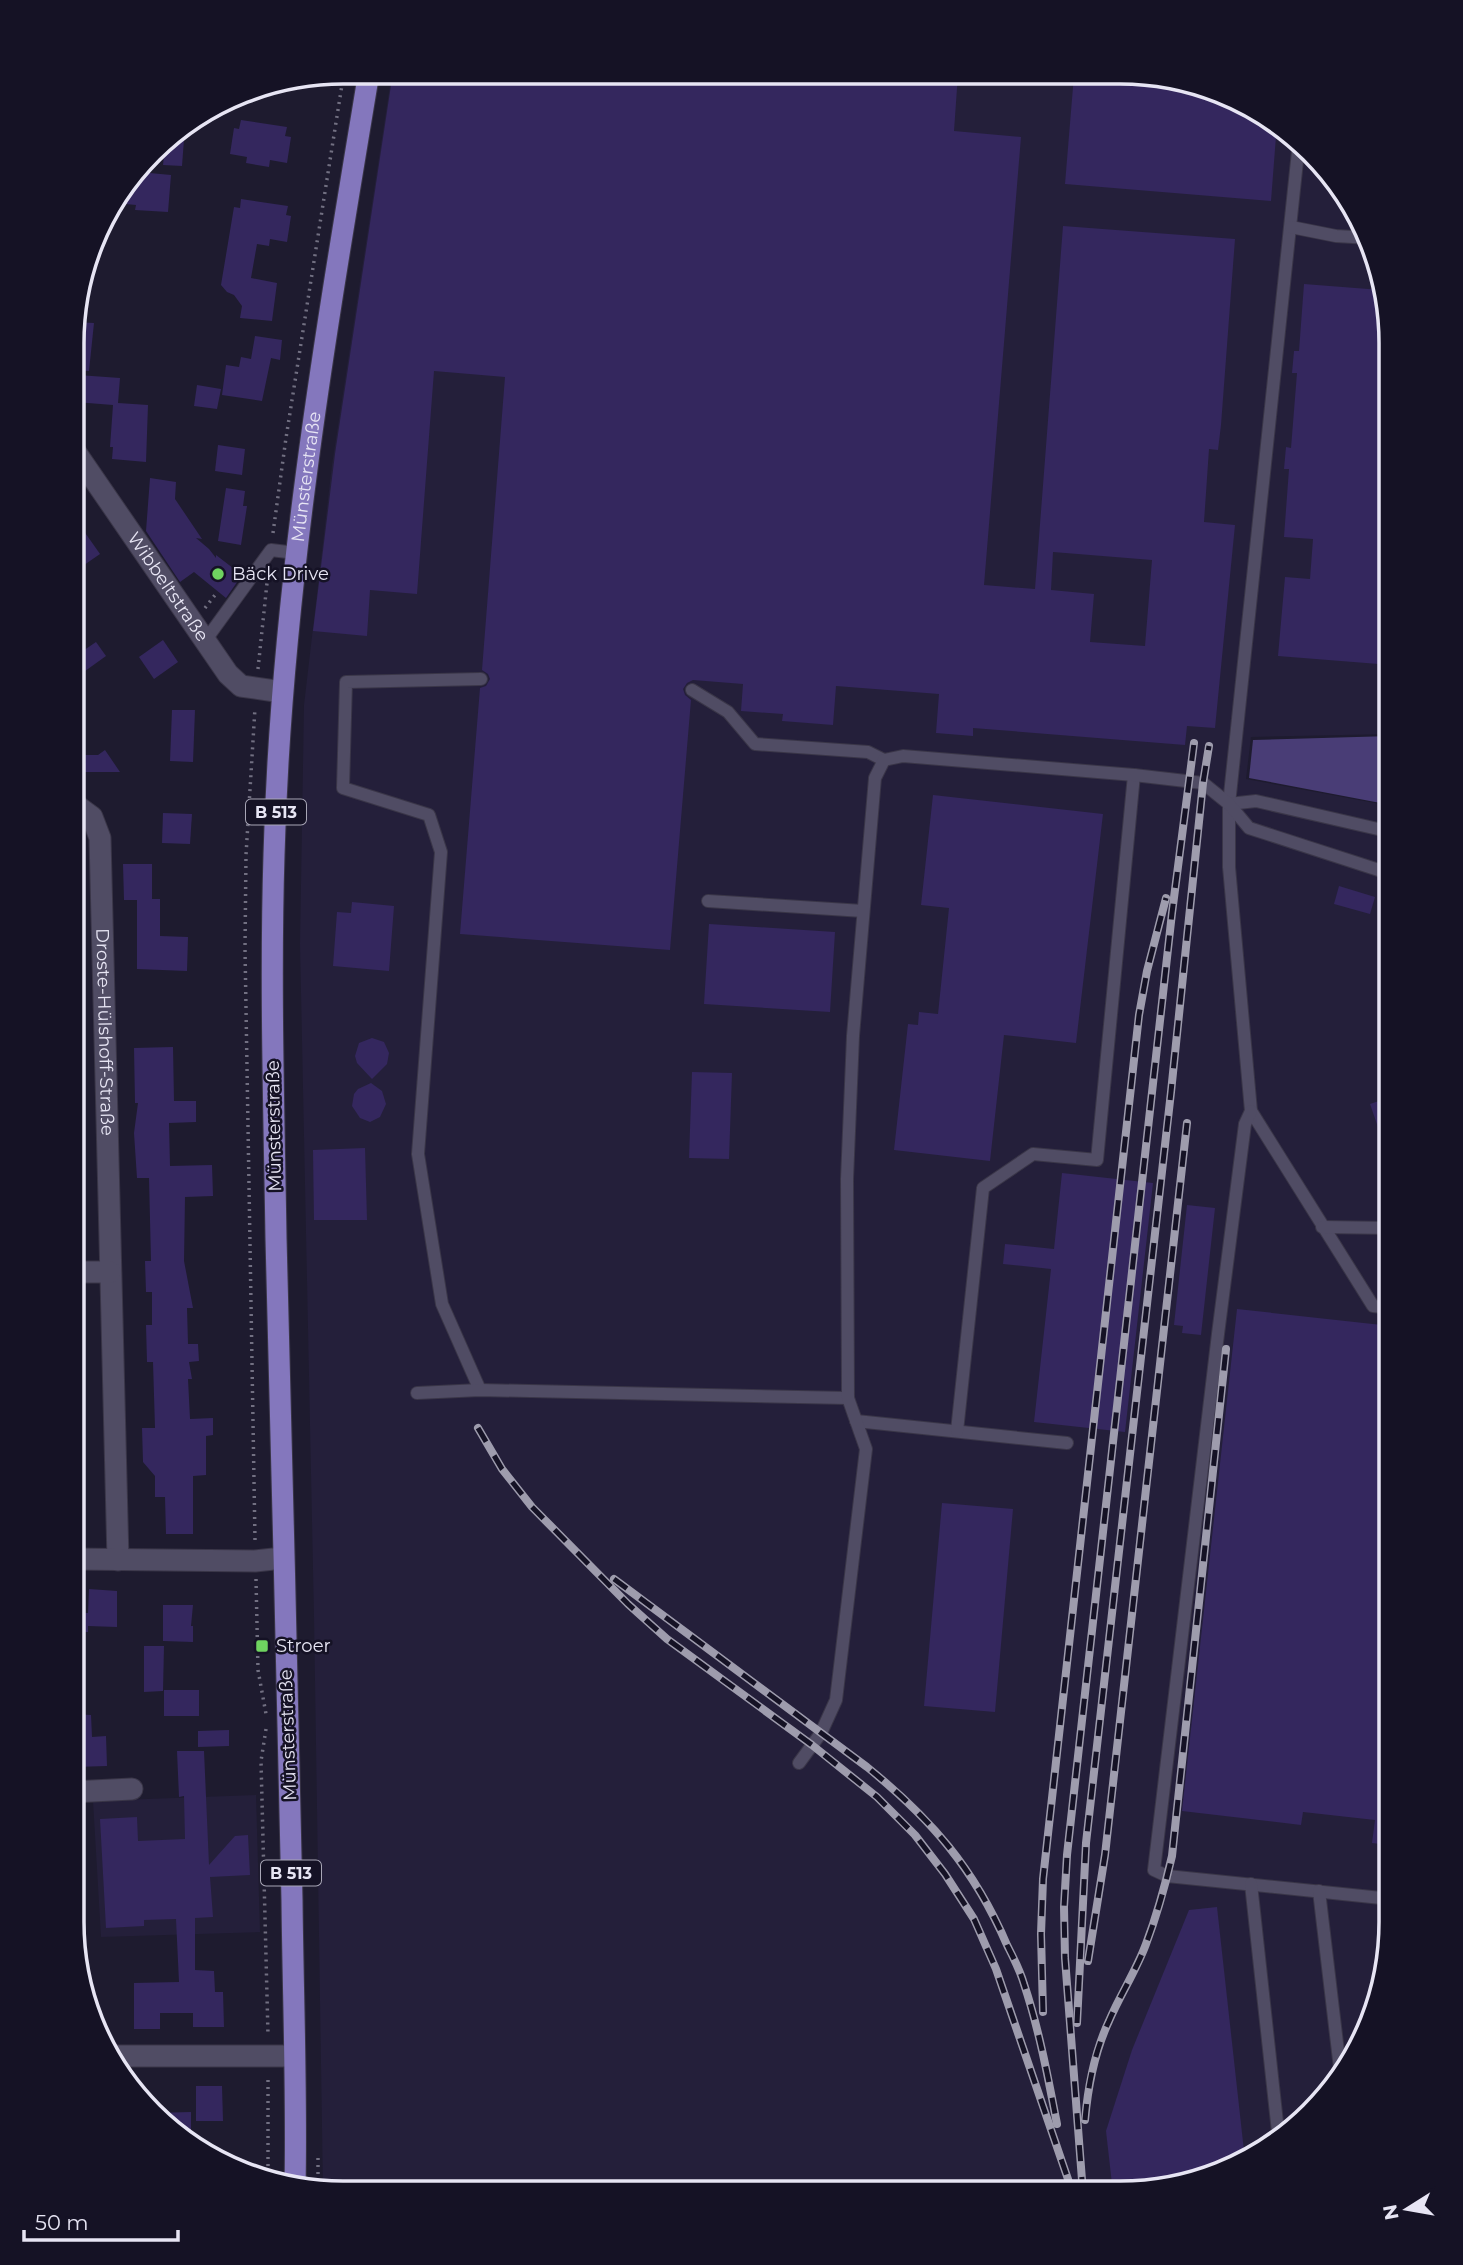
<svg xmlns="http://www.w3.org/2000/svg" width="1463" height="2265" viewBox="0 0 1463 2265" font-family="Montserrat,sans-serif">
  <style>
    .built { fill: #241f3a }
    .forest { fill: #493d76 }
    .building { fill: #34275e; fill-rule: evenodd }
    .lines { fill: none; stroke-linecap: round; stroke-linejoin: round }
    .service-casing { stroke: #3a3648; stroke-width: 14 }
    .minor-casing { stroke: #3a3648; stroke-width: 23 }
    .primary-casing { stroke: #3a3648; stroke-width: 23 }
    .path { stroke: #727082; stroke-width: 3.5; stroke-dasharray: 2 5; stroke-linecap: butt }
    .service { stroke: #504c64; stroke-width: 12 }
    .minor { stroke: #504c64; stroke-width: 21 }
    .primary { stroke: #8477bd; stroke-width: 21 }
    .rail-casing { stroke: #9e9cad; stroke-width: 8 }
    .rail { stroke: #151225; stroke-width: 5; stroke-dasharray: 16; stroke-linecap: butt }
    .poi-dot { fill: #6fd360; stroke: #151225; stroke-width: 2.5 }
    .labels { text-anchor: middle; dominant-baseline: central; stroke-width: 5; stroke-linejoin: round; paint-order: stroke }
    .shield { fill: #151225; stroke: #a8a6b6; stroke-width: 2 }
    .shield-label { font-size: 16px; font-weight: bold; fill: #e7e5f4 }
    .street-label { font-size: 18px; fill: #e7e5f4; stroke: #151225 }
    .poi-label { font-size: 18px; fill: #e7e5f4; stroke: #151225; text-anchor: start }
    .rim { fill: none; stroke: #e7e5f4; stroke-width: 3.5 }
  </style>
  <rect width="100%" height="100%" fill="#1e1b2f"/>
  <!-- built -->
  <g class="built">
    <polygon points="392,72 1156,74 1224,93 1285,128 1335,178 1370,239 1391,343 1391,734 1251,737 1246,779 1391,806 1391,917 1386,918 1391,1092 1391,1940 1377,2010 1335,2087 1285,2137 1224,2172 1120,2193 323,2191 314,1617 300,944 304,705 332,465"/>
    <polygon points="256,1795 260,1932 101,1937 93,1801"/>
  </g>
  <!-- forest -->
  <polygon class="forest" points="1391,736 1391,805 1249,778 1253,740"/>
  <!-- building -->
  <g class="building">
    <path d="M393 72 958 74 954 131 1021 137 984 585 1035 589 1063 226 1235 239 1221 425 1218 450 1209 449 1204 522 1235 525 1215 728 1187 726 1185 745 973 728V736L936 733 939 694 836 686 833 725 782 721 783 714 741 711 743 684 693 680 687 683 683 689 685 695 691 700 670 950 460 934 480 688 486 686 490 679 488 674 482 670 505 377 434 371 417 594 370 590 367 636 313 631 335 454ZM1053 552 1152 560 1145 646 1090 642 1094 594 1051 590Z"/>
    <polygon points="1074,75 1197,85 1224,93 1277,123 1271,201 1065,184"/>
    <polygon points="241,120 287,127 285,136 291,137 287,163 270,160 269,167 246,163 247,157 230,154 234,128 239,129"/>
    <polygon points="185,126 182,166 163,165 166,138"/>
    <polygon points="139,172 171,175 168,212 135,210 136,205 115,203"/>
    <polygon points="241,199 288,206 286,215 291,216 287,242 270,239 269,246 257,244 251,278 277,283 272,321 240,318 242,306 234,295 227,292 221,285 234,207 240,208"/>
    <polygon points="1304,284 1381,290 1391,343 1391,665 1278,656 1285,577 1310,579 1313,539 1284,537 1289,469 1284,469 1286,447 1291,448 1297,373 1292,373 1294,351 1299,351"/>
    <polygon points="74,322 94,323 89,371 74,370"/>
    <polygon points="255,336 282,340 280,360 271,358 262,401 222,395 226,365 239,367 241,357 251,359"/>
    <polygon points="78,375 120,378 118,403 148,405 146,462 112,459 113,447 110,447 113,405 75,402"/>
    <polygon points="197,385 221,389 217,409 194,406"/>
    <polygon points="218,445 245,449 242,475 215,471"/>
    <polygon points="150,478 176,482 175,499 202,539 196,538 209,549 216,558 216,555 242,575 226,598 194,572 180,582 146,531"/>
    <polygon points="226,488 245,491 243,506 247,506 241,545 218,541"/>
    <polygon points="74,517 100,554 74,572"/>
    <polygon points="163,640 178,662 154,679 139,657"/>
    <polygon points="96,642 106,656 74,679 74,657"/>
    <polygon points="172,710 195,710 193,762 170,761"/>
    <polygon points="105,750 120,772 73,772 73,755 98,755"/>
    <polygon points="933,795 1103,814 1076,1043 1004,1035 990,1161 894,1150 908,1024 918,1025 919,1012 938,1014 949,908 921,905"/>
    <polygon points="163,813 192,814 190,844 162,843"/>
    <polygon points="123,864 152,864 152,899 160,899 160,936 188,937 187,971 137,969 137,900 124,900"/>
    <polygon points="1339,886 1375,897 1370,914 1334,904"/>
    <polygon points="352,902 394,906 389,971 333,966 337,912 351,913"/>
    <polygon points="709,924 835,932 830,1012 704,1004"/>
    <polygon points="372,1038 384,1042 389,1053 387,1064 372,1079 357,1063 355,1056 359,1043"/>
    <polygon points="173,1047 174,1101 196,1101 196,1122 169,1123 170,1166 212,1165 213,1196 185,1197 184,1261 193,1308 187,1308 188,1344 198,1344 199,1361 189,1362 192,1379 188,1379 190,1419 213,1418 213,1435 206,1436 206,1475 193,1476 193,1534 166,1534 165,1497 155,1497 155,1476 143,1462 142,1428 155,1428 153,1362 147,1362 146,1325 152,1325 152,1292 146,1292 145,1261 151,1261 149,1178 137,1178 134,1133 138,1103 135,1103 134,1048"/>
    <polygon points="692,1072 732,1073 729,1159 689,1158"/>
    <polygon points="371,1083 382,1091 386,1104 380,1117 370,1122 360,1118 352,1106 354,1094 358,1089"/>
    <polygon points="1391,1097 1391,1156 1388,1156 1370,1104"/>
    <polygon points="365,1148 367,1220 314,1220 313,1150"/>
    <polygon points="1062,1173 1153,1183 1125,1432 1034,1422 1051,1269 1003,1264 1005,1244 1054,1249"/>
    <polygon points="1187,1205 1215,1208 1201,1335 1182,1333 1183,1326 1174,1325"/>
    <polygon points="1237,1309 1391,1326 1391,1823 1389,1845 1372,1843 1375,1820 1303,1812 1301,1825 1182,1811"/>
    <polygon points="942,1503 1013,1509 995,1712 924,1706"/>
    <polygon points="89,1589 117,1591 117,1627 88,1626 88,1632 72,1632 72,1613 88,1613"/>
    <polygon points="163,1605 193,1605 191,1626 193,1626 193,1642 163,1641"/>
    <polygon points="144,1646 164,1646 163,1691 144,1692"/>
    <rect x="164" y="1690" width="35" height="26"/>
    <polygon points="72,1714 91,1715 92,1737 106,1736 107,1766 75,1767 75,1759 72,1759"/>
    <polygon points="229,1730 229,1746 198,1747 198,1731"/>
    <polygon points="177,1751 204,1751 209,1865 235,1836 248,1835 250,1875 210,1877 213,1917 195,1918 195,1970 214,1971 215,1992 223,1992 224,2027 193,2027 193,2013 160,2013 160,2029 134,2029 134,1983 179,1982 176,1919 144,1920 144,1926 106,1928 100,1819 137,1817 138,1841 185,1839 184,1796 179,1797"/>
    <polygon points="1217,1907 1245,2160 1224,2172 1113,2193 1106,2131 1132,2050 1189,1910"/>
    <polygon points="196,2086 222,2086 223,2121 196,2121"/>
    <polygon points="191,2112 191,2145 178,2137 153,2113"/>
  </g>
  <g class="lines">
    <defs>
      <g id="service">
        <polyline points="1299,142 1229,804 1229,867 1251,1111 1373,1306 1391,1308"/>
        <polyline points="1291,227 1336,236 1370,238"/>
        <polyline points="205,641 271,550 296,553"/>
        <polyline points="692,690 728,712 755,744 868,752 884,760"/>
        <polyline points="1229,804 1256,801 1391,832"/>
        <polyline points="708,901 863,911"/>
        <polyline points="1251,1111 1245,1124 1218,1334 1154,1870 1167,1876 1391,1899"/>
        <polyline points="1322,1227 1391,1228"/>
        <polyline points="480,1390 442,1304 418,1154 441,852 429,815 343,788 346,682 481,679"/>
        <polyline points="417,1393 480,1390 848,1398"/>
        <polyline points="856,1421 1067,1443"/>
        <polyline points="957,1431 983,1188 1033,1154 1097,1160 1134,775"/>
        <polyline points="799,1763 821,1733 836,1700 866,1449 848,1398 847,1179 853,1036 875,778 884,760 903,756 1134,775 1203,783 1229,804 1249,828 1391,874"/>
        <polyline points="1251,1884 1279,2141"/>
        <polyline points="1319,1891 1341,2077"/>
      </g>
      <g id="minor">
        <path id="s1" d="M74 450 228 674 241 686 282 692"/>
        <path id="s2" d="M73 803 92 817 100 838 118 1560"/>
        <polyline points="73,1272 110,1272"/>
        <polyline points="72,1559 255,1561 283,1558"/>
        <polyline points="72,1792 132,1789"/>
        <polyline points="110,2056 294,2056"/>
      </g>
      <g id="primary">
        <path id="s3" d="M295 2187C297 2092 293 1995 292 1900 288 1679 281 1459 276 1238 274 1110 270 983 274 855 281 591 326 331 369 72"/>
      </g>
    </defs>
    <!-- service casing -->
    <use href="#service" class="service-casing"/>
    <!-- minor casing -->
    <use href="#minor" class="minor-casing"/>
    <!-- primary casing -->
    <use href="#primary" class="primary-casing"/>
    <!-- path -->
    <g class="path">
      <polyline points="273,533 286,438 344,72"/>
      <polyline points="205,608 215,595"/>
      <polyline points="258,669 267,583"/>
      <polyline points="255,1540 245,949 246,855 255,708"/>
      <polyline points="256,1579 258,1670 266,1714"/>
      <polyline points="266,1729 261,1761 268,2035"/>
      <polyline points="268,2180 268,2075"/>
      <polyline points="318,2181 318,2153"/>
    </g>
    <!-- service -->
    <use href="#service" class="service"/>
    <!-- minor -->
    <use href="#minor" class="minor"/>
    <!-- primary -->
    <use href="#primary" class="primary"/>
    <defs>
      <g id="rail">
        <polyline points="478,1428 502,1469 532,1507 628,1604 667,1639 812,1745 877,1797 915,1835 945,1874 974,1919 996,1969 1070,2185"/>
        <path d="M614 1579 867 1767C931 1819 974 1868 1007 1945 1013 1957 1020 1970 1024 1984 1039 2029 1048 2077 1057 2124"/>
        <polyline points="1088,1961 1105,1855 1187,1123"/>
        <polyline points="1043,2012 1041,1934 1043,1879 1139,1015 1147,971 1166,898"/>
        <polyline points="1077,2023 1086,1843 1171,1092 1203,783 1209,746"/>
        <path d="M1085 2120C1088 2086 1094 2053 1109 2021 1120 1995 1136 1971 1146 1944 1157 1915 1165 1886 1172 1856L1226 1349"/>
        <polyline points="1083,2193 1065,1958 1064,1907 1067,1855 1172,913 1194,743"/>
      </g>
    </defs>
    <!-- rail casing -->
    <use href="#rail" class="rail-casing"/>
    <!-- rail -->
    <use href="#rail" class="rail"/>
  </g>
  <!-- markers -->
  <g class="poi-dot">
    <circle cx="218" cy="574" r="7"/>
    <rect x="255" y="1639" width="14" height="14" rx="3.5"/>
  </g>
  <g class="labels">
    <!-- shield labels -->
    <g class="shield">
      <rect x="246" y="799.5" width="60" height="25" rx="5"/>
      <rect x="261" y="1860.5" width="60" height="25" rx="5"/>
    </g>
    <g class="shield-label">
      <text x="276" y="812">B 513</text>
      <text x="291" y="1873">B 513</text>
    </g>
    <!-- street labels -->
    <g class="street-label">
      <text stroke="none"><textPath href="#s3" startOffset="1712">Münsterstraße</textPath></text>
      <text stroke="none"><textPath href="#s1" startOffset="166">Wibbeltstraße</textPath></text>
      <text stroke="none"><textPath href="#s2" startOffset="240">Droste-Hülshoff-Straße</textPath></text>
      <text transform="translate(274 1126) rotate(-91)">Münsterstraße</text>
      <text transform="translate(288 1735) rotate(-92)">Münsterstraße</text>
    </g>
    <!-- poi labels -->
    <g class="poi-label">
      <text x="232" y="574">Bäck Drive</text>
      <text x="276" y="1646">Stroer</text>
    </g>
  </g>
  <!-- crop -->
  <path d="M0 0H1463V2265H0ZM343 84H1120A259 259 0 0 1 1379 343V1922A259 259 0 0 1 1120 2181H343A259 259 0 0 1 84 1922V343A259 259 0 0 1 343 84Z" fill="#151225" fill-rule="evenodd"/>
  <path class="rim" d="M343 84H1120A259 259 0 0 1 1379 343V1922A259 259 0 0 1 1120 2181H343A259 259 0 0 1 84 1922V343A259 259 0 0 1 343 84Z"/>
  <!-- north arrow -->
  <g transform="translate(1407 2209) rotate(259)" stroke="#151225" stroke-width="5" paint-order="stroke">
  <path d="M0-5L12 26L0 18L-12 26Z" fill="#e7e5f4"/>
  <text y="-10" font-size="19" font-weight="bold" text-anchor="middle" fill="#e7e5f4">N</text>
  </g>
  <!-- scale -->
  <path d="M24 2230v10h154v-10" fill="none" stroke="#e7e5f4" stroke-width="3.5"/>
  <text x="35" y="2230" font-size="21" fill="#e7e5f4" stroke="#151225" stroke-width="5" paint-order="stroke">50 m</text>
</svg>
